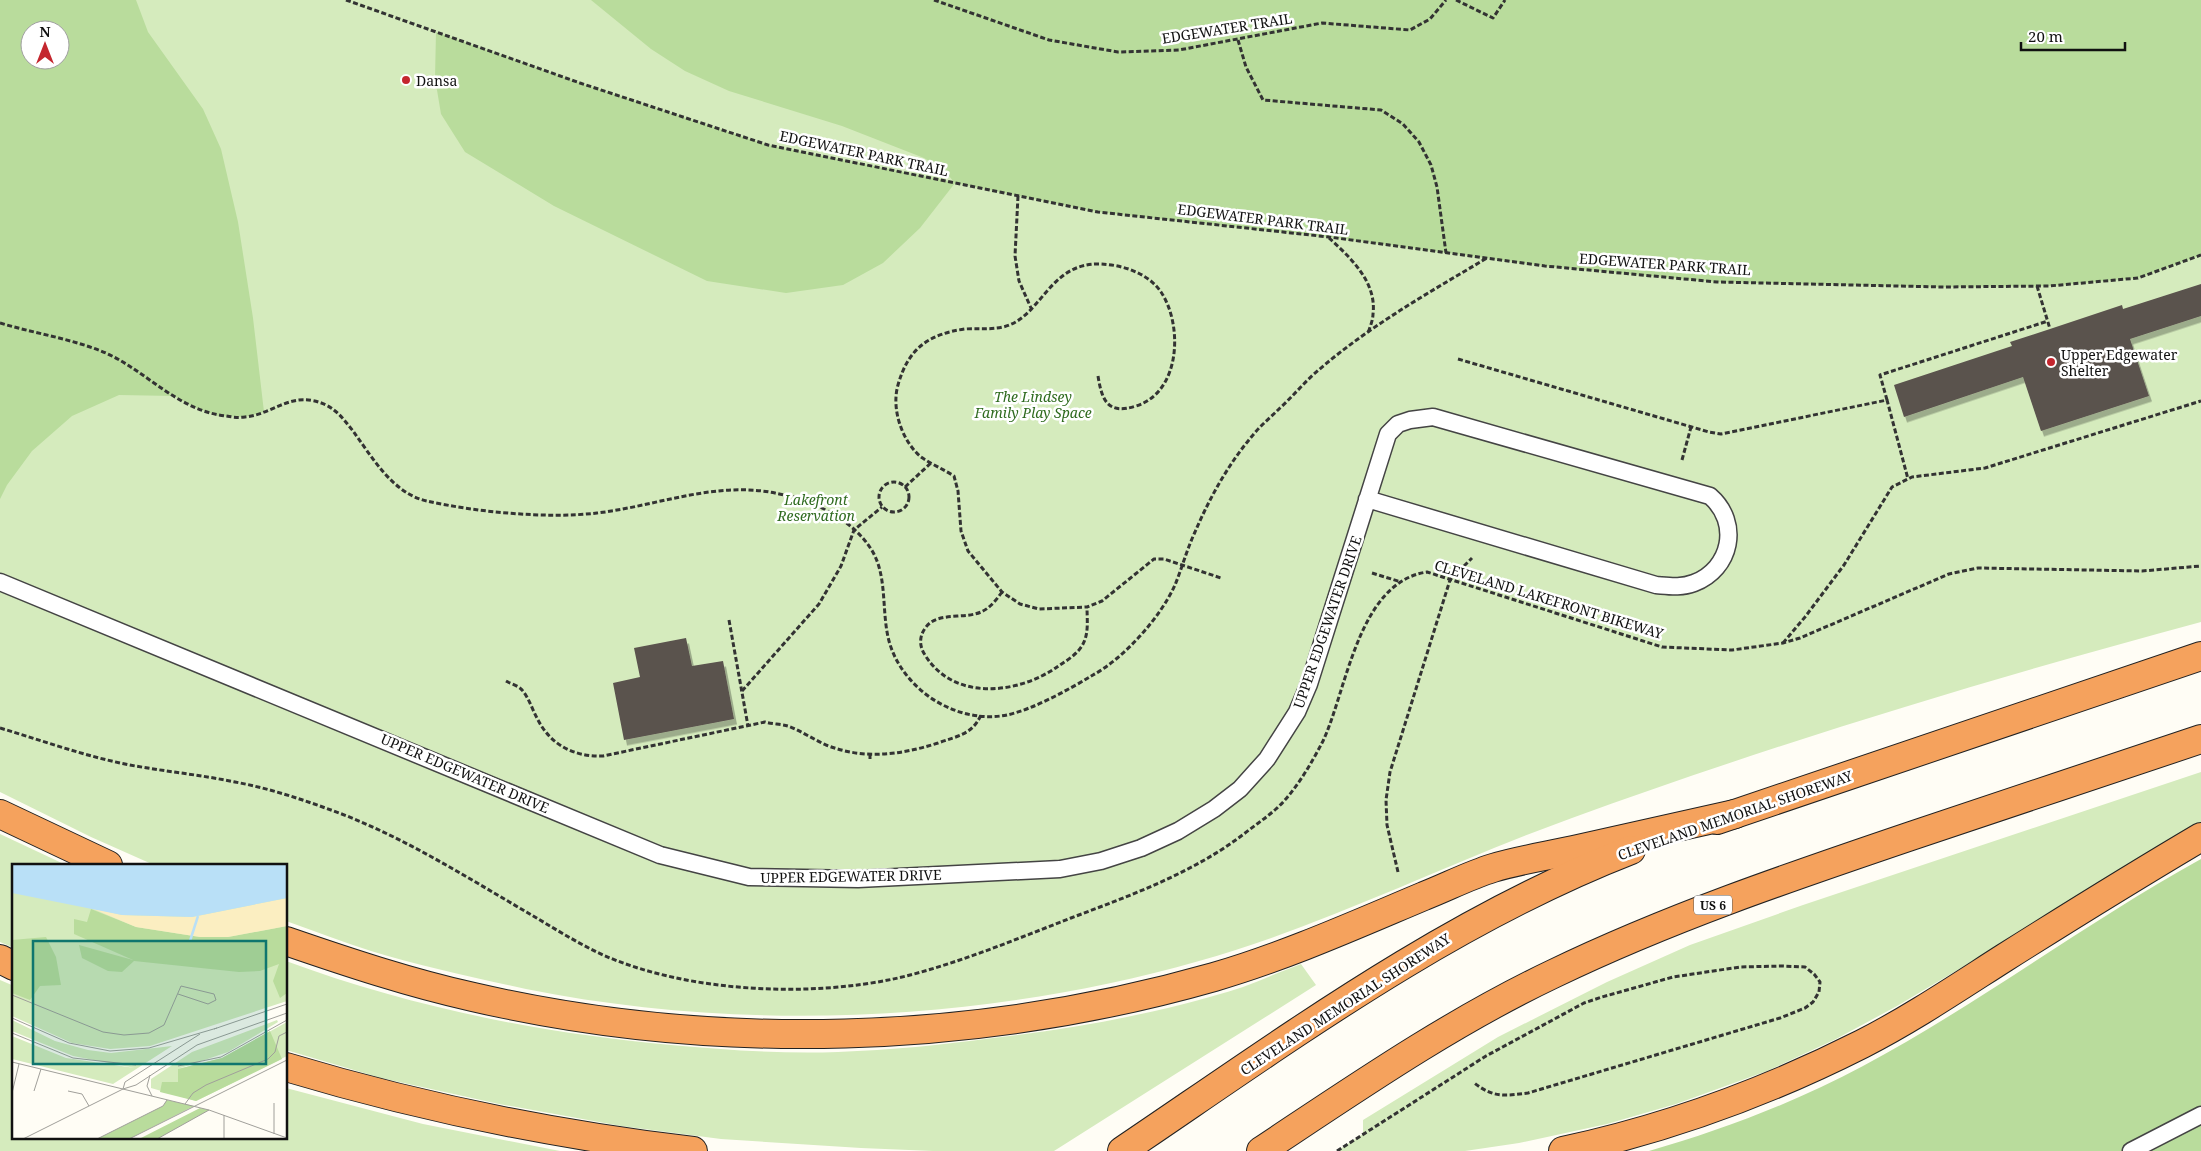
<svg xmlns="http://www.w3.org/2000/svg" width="2201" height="1151" viewBox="0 0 2201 1151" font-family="'Noto Serif',serif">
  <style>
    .green { fill: #d5ebbd; fill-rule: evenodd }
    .forest { fill: #b9dc9c; fill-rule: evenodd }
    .building { fill: #5a524d; filter: url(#shadow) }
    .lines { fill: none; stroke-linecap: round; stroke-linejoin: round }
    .lane-casing { stroke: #444; stroke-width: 19 }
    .highway-casing { stroke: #222; stroke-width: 30 }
    .path { stroke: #333; stroke-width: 3; stroke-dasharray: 5 2.5; stroke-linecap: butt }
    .lane { stroke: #fff; stroke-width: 16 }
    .highway { stroke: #f5a25d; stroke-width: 28 }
    .poi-dot { fill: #c4262e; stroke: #fff; stroke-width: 2 }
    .labels { text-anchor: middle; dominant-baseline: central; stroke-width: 5; stroke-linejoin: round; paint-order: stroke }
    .shield { fill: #fff; stroke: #585858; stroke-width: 1 }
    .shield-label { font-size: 12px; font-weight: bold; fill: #111 }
    .street-label { font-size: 14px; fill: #111; stroke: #fff }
    .poi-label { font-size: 14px; fill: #111; stroke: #fff; text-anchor: start }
    .park-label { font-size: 14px; font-style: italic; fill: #2f6b1f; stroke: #fff }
    .inset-river { fill: none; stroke: #b9e0f7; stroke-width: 2.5 }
    .inset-road { fill: none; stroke: #a09f9a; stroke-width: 1 }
    .view { fill: #0f766e; fill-opacity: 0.15; stroke: #0f766e; stroke-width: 2.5 }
    .inset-edge { fill: none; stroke: #111; stroke-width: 2.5 }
  </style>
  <defs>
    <filter id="shadow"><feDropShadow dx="3" dy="5.5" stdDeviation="0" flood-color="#0004"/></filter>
  </defs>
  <rect width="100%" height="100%" fill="#fffdf5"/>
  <!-- green -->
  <g class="green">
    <path d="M0 0H2201V622C1989 679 1778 743 1572 818 1447 863 1327 925 1199 961 985 1022 745 1033 526 989 475 978 421 966 371 951 343 942 315 931 286 921V865H154L91 837 0 792ZM30 30H60V60H30Z"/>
    <polygon points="2201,772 2201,825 1897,1006 1836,1039 1767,1071 1676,1104 1607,1124 1519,1143 1465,1151 1337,1151 1363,1134 1363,1120 1498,1037 1607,982 1690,945 1803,905"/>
    <polygon points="0,834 66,865 14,865 14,948 0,942"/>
    <path d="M286 961C410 1007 540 1033 671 1045 727 1050 782 1054 838 1052 890 1050 942 1045 993 1038 1078 1028 1162 1013 1243 987 1262 980 1282 971 1301 964L1316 985 1054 1151H933L861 1148 721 1139 621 1126 499 1104 381 1078 286 1050Z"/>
    <polygon points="0,980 14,986 14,1137 286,1137 286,1088 423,1124 560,1151 0,1151"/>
  </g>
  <!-- forest -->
  <g class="forest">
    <path d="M0 0H136L148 32 203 109 221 149 238 222 253 318 264 412 244 417 218 416 194 407 174 396 119 395 72 416 32 451 7 485 0 499ZM30 30H60V60H30Z"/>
    <polygon points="591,0 2201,0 2201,255 2138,278 2049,286 1942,287 1717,282 1545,266 1329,237 1098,212 955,183 920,228 883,263 843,285 786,293 707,281 554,206 465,152 441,114 435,78 436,32 580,83 768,145 954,182 944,170 924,158 842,126 729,91 685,71 651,49"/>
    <path d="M2201 859V1151H1649C1722 1130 1796 1102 1863 1066 1979 1004 2085 923 2201 859Z"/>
  </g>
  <!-- building -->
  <g class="building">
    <polygon points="2201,284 2201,316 2130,339 2149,396 2041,431 2023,377 1904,417 1894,385 2012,346 2010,342 2050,329 2122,305 2123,309"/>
    <polygon points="686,638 692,666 723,661 734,719 624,740 613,683 640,677 634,648"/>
  </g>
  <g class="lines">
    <defs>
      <g id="lane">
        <path d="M0 582 660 855 749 877 858 879 1060 869 1101 861 1141 848 1178 831 1214 809 1240 789 1267 759 1297 712 1309 684 1388 434 1398 424 1410 420 1433 417 1710 496C1741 523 1731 569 1694 583 1681 588 1669 586 1656 585L1367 499"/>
        <polyline points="2131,1151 2201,1115"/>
      </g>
      <g id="highway">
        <polyline points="0,814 108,865"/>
        <polyline points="1717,820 2201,656"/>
        <path d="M286 941C347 962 410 983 473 997 715 1053 976 1045 1214 977 1286 956 1355 925 1424 896 1447 887 1470 875 1493 868 1519 860 1547 856 1574 850 1627 838 1681 826 1735 814"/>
        <polyline points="0,959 14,966"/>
        <path d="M286 1067C419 1107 556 1135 693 1151"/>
        <path d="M1122 1151C1285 1041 1446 922 1631 850"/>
        <path d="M1261 1151C1356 1088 1450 1023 1553 974 1669 918 1790 877 1911 836 2008 804 2104 771 2201 739"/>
        <path d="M1563 1151C1666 1129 1767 1092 1862 1044 1911 1019 1957 988 2004 958 2069 917 2135 876 2201 837"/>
      </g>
    </defs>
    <!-- lane casing -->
    <use href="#lane" class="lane-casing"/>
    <!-- highway casing -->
    <use href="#highway" class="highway-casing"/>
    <!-- path -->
    <g class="path">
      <polyline points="346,0 580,83 768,145 1098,212 1329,237 1545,266 1717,282 1942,287 2049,286 2138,278 2201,255"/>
      <polyline points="934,0 1049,40 1118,52 1179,50 1322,23 1410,30 1430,19 1446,0"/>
      <polyline points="1456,0 1493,18 1505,0"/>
      <polyline points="1238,40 1246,67 1263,100 1381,110 1403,124 1419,142 1431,165 1437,187 1446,253"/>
      <polyline points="1018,196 1015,256 1019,281 1031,308"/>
      <path d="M1329 238C1350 257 1377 282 1373 314 1373 320 1370 327 1368 333"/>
      <polyline points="2037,286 2050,329"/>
      <path d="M0 323C33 333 68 338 101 351 144 368 177 411 226 416 232 417 238 418 245 417 275 414 292 389 326 405 338 411 345 421 353 431 372 457 393 494 427 501 475 512 548 519 597 513 657 506 714 481 775 493 787 496 800 497 811 503 834 513 857 527 871 549 888 575 881 611 889 641 902 689 956 725 1007 715 1034 709 1068 690 1093 675 1124 658 1160 618 1175 585 1182 568 1187 549 1195 532 1210 497 1229 463 1253 435 1261 425 1271 417 1280 408 1292 397 1302 385 1314 374 1366 328 1428 293 1487 258"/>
      <polyline points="1458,359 1709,432 1721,434 1887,400 1908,479"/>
      <path d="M1098 376C1102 401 1108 415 1136 406 1181 392 1183 325 1161 292 1148 273 1123 265 1101 264 1048 262 1042 318 1003 327 990 330 978 328 965 329 928 334 908 349 898 385 891 409 902 441 921 457 931 464 943 469 954 476L958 491 961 531 968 551 1002 592 1020 604 1039 609 1087 607 1102 601 1154 559H1164L1221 578"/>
      <polyline points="1887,400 1880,375 2048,321"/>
      <polyline points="1682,460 1691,427"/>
      <circle cx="894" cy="497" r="15"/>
      <polyline points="905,487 932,462"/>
      <polyline points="1372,573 1401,582"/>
      <path d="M1002 592C997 599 991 607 983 611 967 620 938 611 926 627 919 636 919 646 925 655 954 702 1018 694 1057 667 1066 661 1078 654 1083 644 1089 633 1087 619 1087 607"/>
      <polyline points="729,620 748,726"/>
      <polyline points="1783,643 1805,617 1844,565 1892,487 1912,477 1985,468 2201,401"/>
      <path d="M506 681C511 684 519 686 522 690 529 698 532 709 537 718 550 745 574 757 603 756L765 722C772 724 781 724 788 726 801 731 813 739 826 745 864 760 900 755 938 743 957 736 972 735 981 715"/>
      <polyline points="742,691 819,604 841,566 854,530 882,507"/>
      <path d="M0 728C40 740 79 754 120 763 158 771 197 774 235 782 273 789 310 802 347 816 409 841 465 876 523 910 549 925 575 942 603 955 687 992 808 998 898 978 957 964 1014 940 1071 918 1134 894 1196 872 1249 830 1258 823 1267 817 1276 809 1295 792 1311 764 1323 741 1347 690 1358 582 1427 572L1662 647 1732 650 1783 643 1800 638 1949 574 1978 568 2142 571 2201 566"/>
      <polyline points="870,754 870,760"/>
      <polyline points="1398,872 1387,825 1386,800 1390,772 1450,580 1472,558"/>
      <path d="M1337 1151 1486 1056 1584 1003 1602 997 1673 977 1740 967 1783 966 1805 967 1814 974 1820 982 1819 992 1813 1002 1805 1008 1780 1018 1528 1093C1504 1096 1493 1098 1473 1082"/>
    </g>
    <!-- lane -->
    <use href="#lane" class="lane"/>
    <!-- highway -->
    <use href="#highway" class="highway"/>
  </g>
  <!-- markers -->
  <g class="poi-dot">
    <circle cx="406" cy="80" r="5"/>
    <circle cx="2051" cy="362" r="5"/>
  </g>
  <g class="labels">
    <!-- shield labels -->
    <rect class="shield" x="1694" y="895.5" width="38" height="19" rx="4"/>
    <g class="shield-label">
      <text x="1713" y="905">US 6</text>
    </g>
    <!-- street labels -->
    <g class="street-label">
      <text transform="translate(1227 28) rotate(-9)">EDGEWATER TRAIL</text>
      <text transform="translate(864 153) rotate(12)">EDGEWATER PARK TRAIL</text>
      <text transform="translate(1263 219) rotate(7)">EDGEWATER PARK TRAIL</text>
      <text transform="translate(1665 264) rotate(4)">EDGEWATER PARK TRAIL</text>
      <text transform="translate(1549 599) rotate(17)">CLEVELAND LAKEFRONT BIKEWAY</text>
      <text transform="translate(1327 622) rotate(-71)">UPPER EDGEWATER DRIVE</text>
      <text transform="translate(465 773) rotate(23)">UPPER EDGEWATER DRIVE</text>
      <text transform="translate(1735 815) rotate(-19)">CLEVELAND MEMORIAL SHOREWAY</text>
      <text transform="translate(851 876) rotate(-1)">UPPER EDGEWATER DRIVE</text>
      <text transform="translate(1345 1004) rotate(-33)">CLEVELAND MEMORIAL SHOREWAY</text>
    </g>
    <!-- poi labels -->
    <g class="poi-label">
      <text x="416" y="80">Dansa</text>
      <text x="2061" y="354">Upper Edgewater<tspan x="2061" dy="16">Shelter</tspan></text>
    </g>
    <!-- park labels -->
    <g class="park-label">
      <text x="1033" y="396">The Lindsey<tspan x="1033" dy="16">Family Play Space</tspan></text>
      <text x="816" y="499">Lakefront<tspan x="816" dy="16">Reservation</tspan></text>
    </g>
  </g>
  <!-- overview -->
  <g transform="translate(12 864)">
    <rect width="275" height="275" fill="#fffdf5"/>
    <path d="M14 0H275V137L138 182 98 185 60 179 0 152V7ZM0 156 43 177 76 186 99 189 160 182 101 220 0 195V172L54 194 123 204 61 192 0 167ZM265 156 266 158 216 188 166 205 210 194 275 158V192L184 237 139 224V215L180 188Z" fill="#d5ebbd"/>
    <path d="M79 45 124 63 188 73H216L275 62V129L268 134 261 117 267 100 248 107 227 108 122 97 110 108 96 107 70 94 67 81 121 96 62 70V55L75 58ZM34 73 44 93 49 121 28 122 18 136 0 129V76ZM258 167 270 195 184 237 148 228 150 218H166V205L210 194ZM155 236 182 242 117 275H85L151 242ZM188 244 197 246 145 275H127Z" fill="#b9dc9c"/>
    <path d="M275 34V62L216 73H188L124 63 79 44 110 51 180 53Z" fill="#fbeec1"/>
    <path d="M0 0H275V34L180 53 110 51 0 29Z" fill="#b9e0f7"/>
    <path class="inset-river" d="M178 77 186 52"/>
    <path class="inset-road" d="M0 131 91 168 112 171 137 169 152 161 169 122 202 130 204 136 196 140 166 130M0 154 57 179 98 187 137 184 205 164M202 165 275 140M0 169 61 194 124 201M0 198 197 246 275 274M166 202 209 193 275 156M138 211 135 222 140 232M111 225 113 218 188 170M111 225 124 221 185 181 275 149M22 227 29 205M56 227 70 230 77 242M0 229 7 200M173 240 181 229 194 221 256 195 263 188 267 172 275 168M212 251V275M262 270V239M11 275 111 225M85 275 151 242 155 236M117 275 275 196M145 275 197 246"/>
    <path class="view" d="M21 77H254V200H21Z"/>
    <rect width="275" height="275" class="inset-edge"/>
  </g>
  <!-- north arrow -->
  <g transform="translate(45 45)"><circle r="24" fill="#ffffff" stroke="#a0a0a0"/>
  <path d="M0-4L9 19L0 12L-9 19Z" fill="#c4262e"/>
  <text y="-8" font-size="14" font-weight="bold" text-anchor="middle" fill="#111111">N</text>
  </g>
  <!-- scale -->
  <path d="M2021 42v8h104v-8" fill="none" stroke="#111111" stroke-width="2.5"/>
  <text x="2028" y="42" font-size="15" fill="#111111" stroke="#ffffff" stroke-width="4" paint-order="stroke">20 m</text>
</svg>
